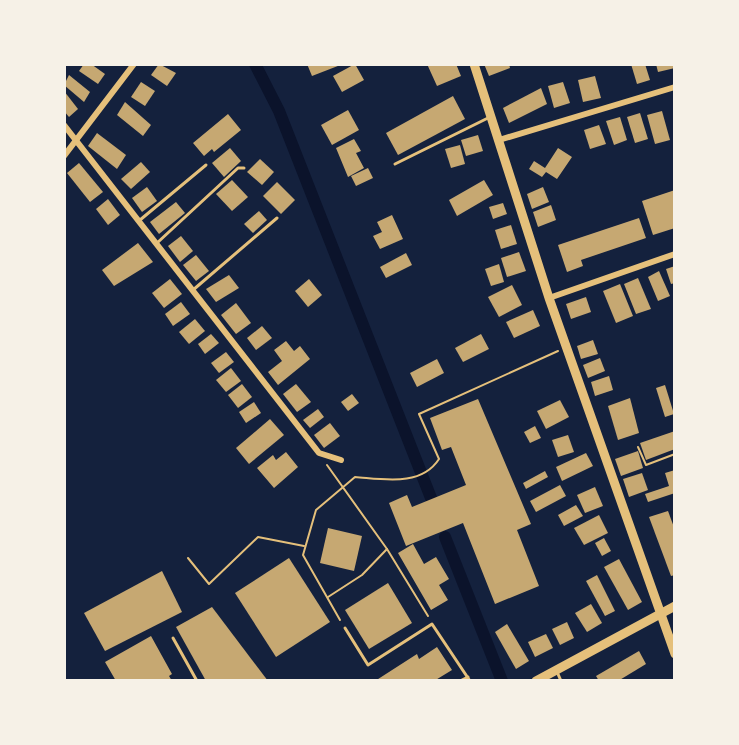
<svg xmlns="http://www.w3.org/2000/svg" width="739" height="745" viewBox="0 0 739 745" font-family="Quicksand,sans-serif">
  <style>
    .lines { fill: none; stroke-linecap: round; stroke-linejoin: round }
    .canal { stroke: #0b132b; stroke-width: 12 }
    .building { fill: #c6a872 }
    .path { stroke: #e5c07b; stroke-width: 2 }
    .service { stroke: #e5c07b; stroke-width: 3 }
    .minor { stroke: #e5c07b; stroke-width: 6 }
    .secondary { stroke: #e5c07b; stroke-width: 9 }
  </style>
  <rect width="100%" height="100%" fill="#14213d"/>
  <g class="lines">
    <!-- canal -->
    <g class="canal">
      <polyline points="255,64 279,111 431,498"/>
      <polyline points="445,537 502,681"/>
    </g>
  </g>
  <!-- building -->
  <g class="building">
    <polygon points="84,64 91,64 105,74 98,84 79,71"/>
    <polygon points="159,64 176,73 167,86 151,75"/>
    <polygon points="307,64 343,64 312,76"/>
    <polygon points="355,64 364,80 342,92 333,76"/>
    <polygon points="427,64 456,64 461,76 437,86"/>
    <polygon points="484,64 509,64 510,68 489,76"/>
    <polygon points="631,64 645,64 650,80 637,84"/>
    <polygon points="656,64 675,64 675,68 658,72"/>
    <polygon points="69,75 90,92 84,102 64,85"/>
    <polygon points="595,76 601,98 583,102 578,80"/>
    <polygon points="141,82 155,91 145,106 131,97"/>
    <polygon points="563,82 570,103 554,108 548,86"/>
    <polygon points="541,88 547,104 509,123 503,108"/>
    <polygon points="64,91 78,109 69,117 64,111"/>
    <polygon points="453,96 465,119 398,155 386,133"/>
    <polygon points="125,102 151,125 143,136 117,115"/>
    <polygon points="348,110 359,130 332,145 321,125"/>
    <polygon points="662,111 670,140 655,144 647,115"/>
    <polygon points="640,113 648,139 635,143 627,117"/>
    <polygon points="228,114 241,130 214,152 212,149 204,156 193,143"/>
    <polygon points="620,117 627,140 614,145 606,121"/>
    <polygon points="599,125 606,144 590,149 584,130"/>
    <polygon points="97,133 126,155 117,169 88,146"/>
    <polygon points="478,135 483,151 466,156 461,140"/>
    <polygon points="354,139 361,151 356,153 364,168 348,177 336,148"/>
    <polygon points="460,145 465,164 451,168 445,149"/>
    <polygon points="230,148 241,161 224,177 212,163"/>
    <polygon points="558,148 572,157 557,179 546,172 542,177 529,169 534,161 545,168"/>
    <polygon points="260,159 274,172 262,185 247,172"/>
    <polygon points="141,162 150,172 131,189 121,179"/>
    <polygon points="79,163 103,192 90,202 67,173"/>
    <polygon points="368,168 373,178 356,186 351,176"/>
    <polygon points="232,180 248,197 232,211 216,194"/>
    <polygon points="484,180 493,195 457,216 449,200"/>
    <polygon points="277,182 295,200 281,214 263,196"/>
    <polygon points="147,187 157,201 142,212 132,198"/>
    <polygon points="543,187 549,202 532,209 527,194"/>
    <polygon points="675,190 675,228 653,235 642,201"/>
    <polygon points="108,199 120,215 108,225 96,209"/>
    <polygon points="176,202 185,213 159,234 150,222"/>
    <polygon points="503,203 507,214 493,219 489,207"/>
    <polygon points="551,205 556,220 538,227 533,212"/>
    <polygon points="259,211 267,220 253,233 244,224"/>
    <polygon points="392,215 403,239 380,249 373,236 382,232 377,222"/>
    <polygon points="639,218 646,238 581,260 583,266 567,272 558,245"/>
    <polygon points="511,225 517,244 501,249 495,230"/>
    <polygon points="181,236 193,251 180,262 168,246"/>
    <polygon points="138,243 153,262 114,286 102,270"/>
    <polygon points="519,252 526,271 507,277 501,258"/>
    <polygon points="406,253 412,265 386,278 380,267"/>
    <polygon points="196,255 209,271 196,281 183,265"/>
    <polygon points="499,264 504,282 491,286 485,269"/>
    <polygon points="675,266 675,283 671,284 666,269"/>
    <polygon points="659,271 670,296 658,301 648,277"/>
    <polygon points="229,275 239,288 216,302 206,289"/>
    <polygon points="638,278 651,309 636,314 624,284"/>
    <polygon points="170,279 182,294 164,308 152,293"/>
    <polygon points="309,279 322,295 308,307 295,291"/>
    <polygon points="620,284 633,316 616,323 603,291"/>
    <polygon points="512,285 522,305 499,317 488,297"/>
    <polygon points="586,297 591,312 571,319 566,304"/>
    <polygon points="181,302 190,314 173,326 165,314"/>
    <polygon points="236,303 251,323 236,334 221,315"/>
    <polygon points="533,310 540,326 514,338 506,322"/>
    <polygon points="195,319 205,331 189,344 179,332"/>
    <polygon points="262,326 272,338 256,350 247,338"/>
    <polygon points="211,334 219,343 205,354 198,344"/>
    <polygon points="481,334 489,349 463,362 455,348"/>
    <polygon points="593,340 598,354 581,359 577,346"/>
    <polygon points="286,341 294,351 300,346 310,359 278,385 268,372 282,361 274,350"/>
    <polygon points="226,352 234,362 219,373 211,363"/>
    <polygon points="600,358 605,371 588,378 583,365"/>
    <polygon points="437,359 444,373 417,387 410,373"/>
    <polygon points="231,368 241,381 226,392 216,380"/>
    <polygon points="609,376 613,390 595,396 591,382"/>
    <polygon points="242,384 252,397 238,408 228,395"/>
    <polygon points="296,384 311,402 297,412 283,394"/>
    <polygon points="665,385 674,414 665,417 656,388"/>
    <polygon points="352,394 359,403 348,411 341,402"/>
    <polygon points="630,398 639,433 618,440 608,406"/>
    <polygon points="478,399 531,524 517,530 539,586 495,604 463,523 406,546 389,503 407,495 412,507 466,485 451,447 442,450 430,418"/>
    <polygon points="560,400 569,417 546,429 537,411"/>
    <polygon points="254,402 261,413 246,423 239,412"/>
    <polygon points="318,409 324,417 310,428 303,420"/>
    <polygon points="270,419 284,435 249,464 236,448"/>
    <polygon points="330,423 340,436 324,448 314,435"/>
    <polygon points="535,426 541,438 530,443 524,432"/>
    <polygon points="675,431 675,449 646,460 640,443"/>
    <polygon points="568,435 574,452 558,457 552,440"/>
    <polygon points="638,451 643,468 621,476 615,459"/>
    <polygon points="286,452 298,467 274,488 257,468 273,455 276,460"/>
    <polygon points="586,453 593,466 562,481 556,467"/>
    <polygon points="675,470 675,493 648,502 645,494 669,486 665,473"/>
    <polygon points="545,471 548,477 526,489 523,483"/>
    <polygon points="642,473 648,490 629,497 623,479"/>
    <polygon points="560,485 566,496 536,512 530,501"/>
    <polygon points="595,487 603,506 585,513 577,495"/>
    <polygon points="576,505 583,516 564,526 558,515"/>
    <polygon points="668,511 675,530 675,575 671,576 649,517"/>
    <polygon points="599,515 608,533 584,545 574,528"/>
    <polygon points="328,528 362,536 354,571 320,563"/>
    <polygon points="604,538 611,551 602,556 595,543"/>
    <polygon points="413,544 424,564 436,557 449,579 439,585 448,600 431,610 398,553"/>
    <polygon points="289,558 330,622 276,657 235,593"/>
    <polygon points="619,559 642,602 628,610 604,567"/>
    <polygon points="162,571 182,612 105,651 84,613"/>
    <polygon points="597,575 615,611 605,616 586,581"/>
    <polygon points="388,583 412,623 369,649 345,610"/>
    <polygon points="591,604 602,623 587,632 575,613"/>
    <polygon points="212,607 268,681 206,681 176,627"/>
    <polygon points="567,622 574,638 560,645 552,629"/>
    <polygon points="507,624 529,661 516,669 495,632"/>
    <polygon points="546,634 553,648 535,657 528,642"/>
    <polygon points="151,636 172,674 169,676 172,681 116,681 105,662"/>
    <polygon points="437,647 452,670 434,681 375,681 417,654 419,659"/>
    <polygon points="639,651 646,664 618,681 599,681 596,676"/>
  </g>
  <g class="lines">
    <!-- path -->
    <g class="path">
      <polyline points="638,447 646,465 675,454"/>
      <polyline points="327,465 387,549 428,616"/>
      <polyline points="188,558 209,584 258,537 304,546"/>
      <polyline points="328,597 362,575 387,549"/>
      <path d="M340 620 303 555 316 510 355 477C383 479 421 487 439 459L419 414 558 351"/>
    </g>
    <!-- service -->
    <g class="service">
      <polyline points="395,164 488,118"/>
      <polyline points="140,220 206,165"/>
      <polyline points="157,243 238,168 244,168"/>
      <polyline points="193,290 277,218"/>
      <polyline points="345,628 368,665 432,624 470,681"/>
      <polyline points="173,638 197,681"/>
      <polyline points="558,674 561,681"/>
      <polyline points="460,681 468,677"/>
    </g>
    <!-- minor -->
    <g class="minor">
      <polyline points="64,125 319,453 341,460"/>
      <polyline points="499,140 675,87"/>
      <polyline points="64,156 134,64"/>
      <polyline points="549,298 675,254"/>
    </g>
    <!-- secondary -->
    <g class="secondary">
      <polyline points="474,64 549,298 675,654"/>
      <polyline points="536,681 675,606"/>
    </g>
  </g>
  <!-- border -->
  <rect width="739" height="745" fill="none" stroke="#f6f1e7" stroke-width="132"/>
</svg>
